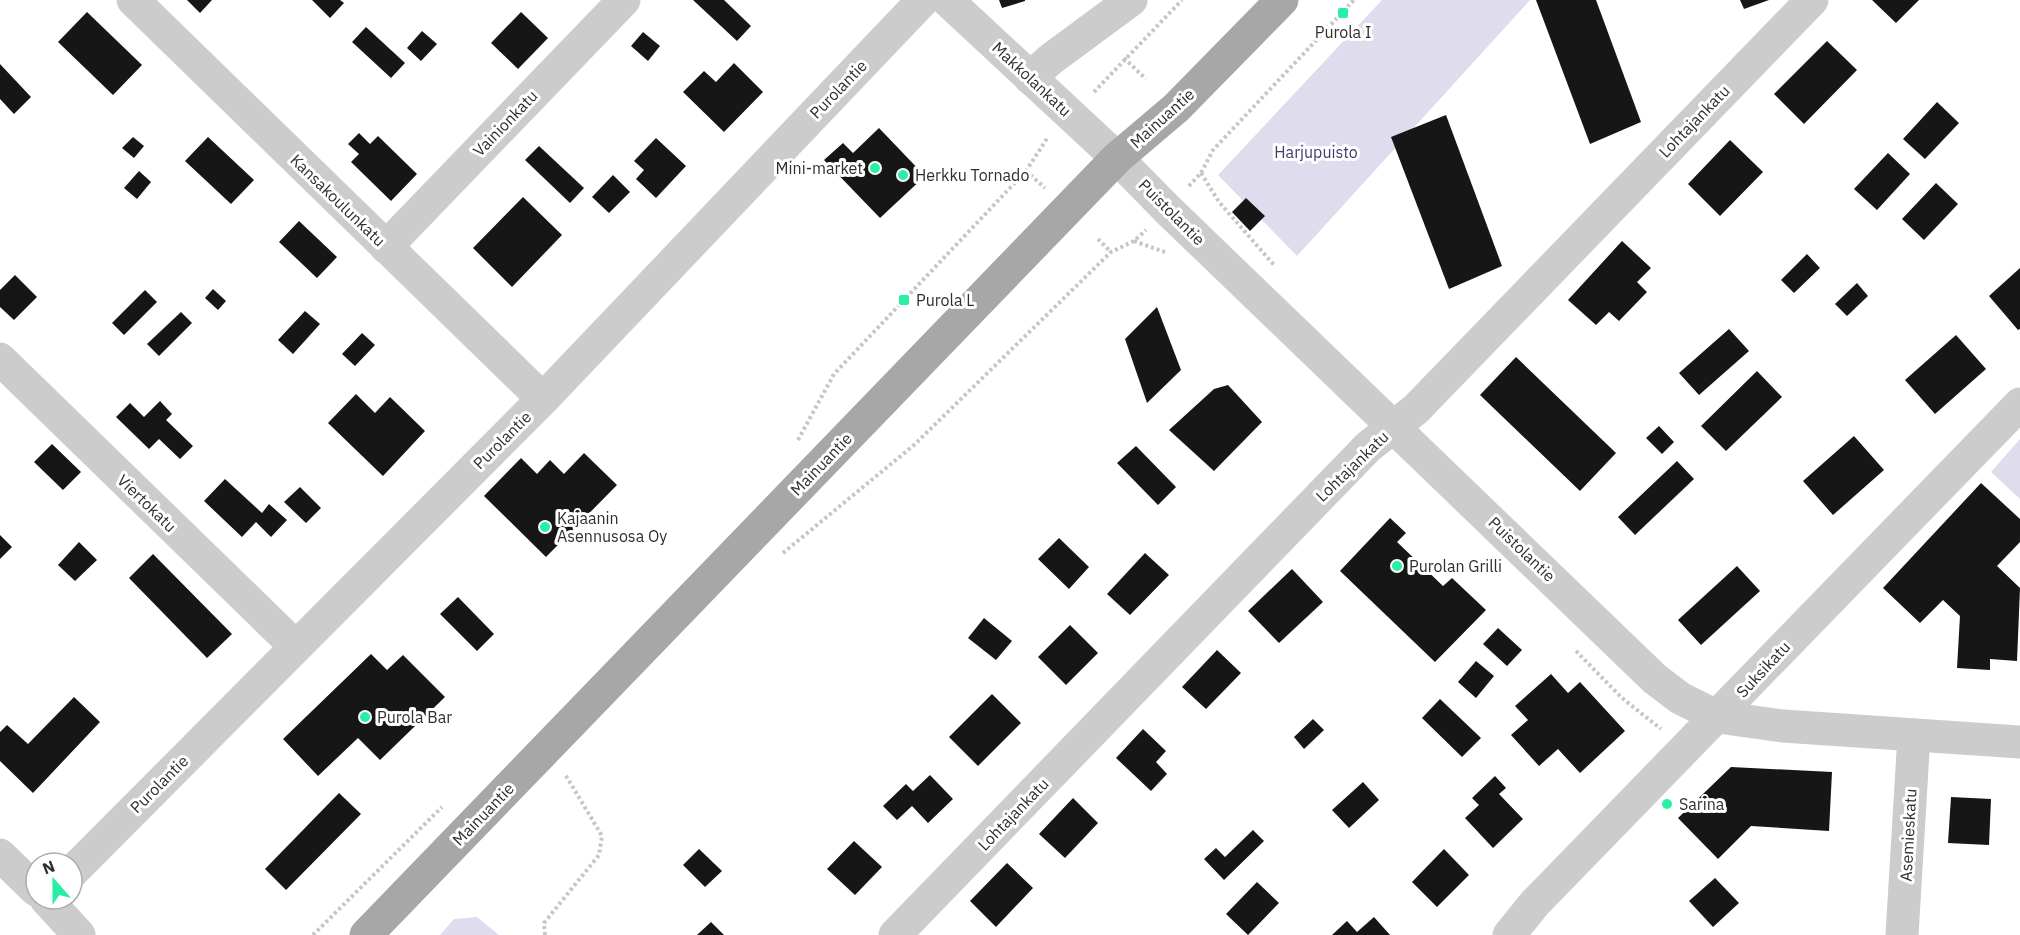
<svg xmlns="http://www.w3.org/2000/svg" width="2020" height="935" viewBox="0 0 2020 935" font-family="'IBM Plex Sans',sans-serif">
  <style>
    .green { fill: #dfdded }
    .building { fill: #161616 }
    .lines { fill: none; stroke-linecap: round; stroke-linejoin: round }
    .path { stroke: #c6c6c6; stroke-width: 4; stroke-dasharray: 3 3; stroke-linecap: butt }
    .minor { stroke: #ccc; stroke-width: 33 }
    .major { stroke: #a7a7a7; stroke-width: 33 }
    .poi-dot { fill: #29efa4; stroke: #fff; stroke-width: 2 }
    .labels { text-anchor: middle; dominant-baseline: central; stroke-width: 6; stroke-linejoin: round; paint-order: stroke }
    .poi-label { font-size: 16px; fill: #2f2f2f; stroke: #fff; text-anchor: start }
    .street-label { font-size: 16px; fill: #2f2f2f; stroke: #fff }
    .park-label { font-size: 16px; fill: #463a6e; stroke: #fff }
  </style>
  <rect width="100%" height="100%" fill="#fff"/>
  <!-- green -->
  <g class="green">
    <polygon points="1382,0 1530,0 1297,256 1218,175"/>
    <polygon points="2020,439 2020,499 1991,472"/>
    <polygon points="477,917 499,935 440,935 454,919"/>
  </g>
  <!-- building -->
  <g class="building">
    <polygon points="187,0 212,0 200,13"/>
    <polygon points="312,0 340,0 344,3 330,18"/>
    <polygon points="693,0 724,0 751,26 737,41"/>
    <polygon points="999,0 1025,0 1025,1 1002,8"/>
    <polygon points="1536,0 1596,0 1641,122 1590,144"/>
    <polygon points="1740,0 1769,0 1744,9"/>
    <polygon points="1872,0 1919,0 1896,23"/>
    <polygon points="87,12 142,65 113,95 58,42"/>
    <polygon points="521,12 548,38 518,69 491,43"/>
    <polygon points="366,27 405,63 391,78 352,42"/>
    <polygon points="422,31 437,44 421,61 407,48"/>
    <polygon points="643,32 660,46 648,61 631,46"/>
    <polygon points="1827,41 1857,70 1804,124 1774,94"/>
    <polygon points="734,63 763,92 724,132 683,92 704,71 716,82"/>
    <polygon points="0,64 31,97 14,114 0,99"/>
    <polygon points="1937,102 1959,123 1925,159 1903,139"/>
    <polygon points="1446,115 1502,266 1449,289 1391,137"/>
    <polygon points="879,128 925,176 880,218 824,160 843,143 853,153"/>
    <polygon points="359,133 370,144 378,136 417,174 391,201 351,162 359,154 348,144"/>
    <polygon points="133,137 144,146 134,158 122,148"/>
    <polygon points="208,137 254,180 231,204 185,161"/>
    <polygon points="656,138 686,166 656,198 636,179 644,170 634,161"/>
    <polygon points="1730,140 1763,172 1720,216 1688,184"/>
    <polygon points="539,146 584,188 570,203 525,160"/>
    <polygon points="1888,153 1910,174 1877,210 1854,189"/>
    <polygon points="139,171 151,182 137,199 124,188"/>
    <polygon points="613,175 630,192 609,213 592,197"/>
    <polygon points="1936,183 1958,204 1924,240 1902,219"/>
    <polygon points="523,197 562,235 512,287 473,248"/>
    <polygon points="1246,198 1265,216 1250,231 1232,212"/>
    <polygon points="299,221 337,257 317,278 279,242"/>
    <polygon points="1622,241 1651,268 1637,282 1647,292 1619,321 1609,312 1596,325 1568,300"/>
    <polygon points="1807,254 1820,268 1794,293 1781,280"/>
    <polygon points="2020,268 2020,329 2018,330 1989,296"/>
    <polygon points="15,275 37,297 14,320 0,307 0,290"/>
    <polygon points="1857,283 1868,296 1847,316 1835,304"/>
    <polygon points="213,289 226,301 218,310 205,298"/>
    <polygon points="145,290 157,302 124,335 112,323"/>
    <polygon points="1157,307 1181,370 1147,403 1125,339"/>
    <polygon points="305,311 320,324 293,354 278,340"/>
    <polygon points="181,312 192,323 159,356 147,344"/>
    <polygon points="1729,329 1749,351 1699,395 1679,373"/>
    <polygon points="362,333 375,345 355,366 342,354"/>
    <polygon points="1956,335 1986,369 1935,414 1905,380"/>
    <polygon points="1516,357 1616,453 1580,491 1480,395"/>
    <polygon points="1757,371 1782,397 1726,451 1701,426"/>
    <polygon points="1228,385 1262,422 1214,471 1169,430 1214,389"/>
    <polygon points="356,394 375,413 390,397 425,431 383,476 328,423"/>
    <polygon points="160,401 172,414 166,420 193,446 180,459 159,439 149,449 116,417 130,403 144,417"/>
    <polygon points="1659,426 1674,442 1662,454 1646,438"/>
    <polygon points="1854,436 1884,470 1833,515 1803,481"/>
    <polygon points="52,444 81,472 63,490 34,462"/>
    <polygon points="1136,446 1176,487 1158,505 1117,463"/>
    <polygon points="584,453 617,485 546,557 484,496 521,458 537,474 550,460 564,474"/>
    <polygon points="1677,461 1694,479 1635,535 1618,517"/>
    <polygon points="225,479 262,513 269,504 287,520 271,537 256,522 242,537 204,501"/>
    <polygon points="1981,483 2020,519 2020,542 1997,566 2020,588 2017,661 1990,659 1990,670 1957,668 1960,616 1943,600 1920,623 1883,588"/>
    <polygon points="300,487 321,508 306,523 284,502"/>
    <polygon points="1390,518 1406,533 1397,542 1443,586 1452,578 1486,610 1435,662 1340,571"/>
    <polygon points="0,535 12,547 0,559"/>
    <polygon points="1059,538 1089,567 1069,589 1038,559"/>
    <polygon points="79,542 97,560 75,581 58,565"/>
    <polygon points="1145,553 1169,575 1130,615 1107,594"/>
    <polygon points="153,554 232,634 207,658 129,578"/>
    <polygon points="1737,566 1760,591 1701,645 1678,620"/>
    <polygon points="1292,569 1323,602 1279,643 1248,611"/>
    <polygon points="458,597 494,634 477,651 440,614"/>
    <polygon points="984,618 1012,641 996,660 968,638"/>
    <polygon points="1070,625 1098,653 1066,685 1038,657"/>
    <polygon points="1498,628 1522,650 1507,666 1483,644"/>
    <polygon points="1217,650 1241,673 1206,709 1182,687"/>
    <polygon points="371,654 387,670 403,655 445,697 380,760 358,738 318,776 283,739"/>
    <polygon points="1476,661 1494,676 1476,698 1458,682"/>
    <polygon points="1551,674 1568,693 1580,682 1625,731 1580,773 1558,749 1539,766 1511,735 1528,720 1515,706"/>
    <polygon points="992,694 1021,723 978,766 949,737"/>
    <polygon points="74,697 100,722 33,793 0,761 0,732 7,725 28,744"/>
    <polygon points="1440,699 1481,738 1462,757 1422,718"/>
    <polygon points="1313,719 1324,730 1304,749 1294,737"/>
    <polygon points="1143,729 1166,751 1156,762 1167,774 1151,791 1116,758"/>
    <polygon points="1731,767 1832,772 1829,831 1751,826 1718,859 1678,818"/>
    <polygon points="930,775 953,799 928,823 912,806 897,820 883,806 906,784 913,791"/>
    <polygon points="1495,776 1506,788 1499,794 1523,819 1493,848 1465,818 1479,805 1472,798"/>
    <polygon points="1363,782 1379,800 1349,828 1332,810"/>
    <polygon points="339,793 361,814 286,890 265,869"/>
    <polygon points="1951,797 1991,799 1989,845 1948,843"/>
    <polygon points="1073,798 1098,823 1065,858 1039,834"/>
    <polygon points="1253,830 1264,841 1224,880 1204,859 1216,848 1225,857"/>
    <polygon points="854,841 882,867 855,895 827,869"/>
    <polygon points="699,849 722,871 705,887 683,865"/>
    <polygon points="1444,849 1469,875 1437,907 1412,882"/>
    <polygon points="1007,863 1033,888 996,927 970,901"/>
    <polygon points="1715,878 1739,903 1713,927 1689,901"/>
    <polygon points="1257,882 1279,903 1248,935 1226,914"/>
    <polygon points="1374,917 1390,935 1332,935 1347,921 1357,932"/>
    <polygon points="711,922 724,935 697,935"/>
  </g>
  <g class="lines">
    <!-- path -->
    <g class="path">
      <polyline points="1124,58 1146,79"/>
      <polyline points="1094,92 1182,0"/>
      <polyline points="1026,171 1045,188"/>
      <polyline points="1201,173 1219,202 1274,265"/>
      <polyline points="1189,186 1201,173 1213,150 1354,0"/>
      <polyline points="1098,239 1111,252"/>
      <polyline points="1134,241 1165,252"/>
      <polyline points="798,440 834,374 1026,171 1048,137"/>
      <polyline points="783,553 914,445 1111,252 1134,241 1146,230"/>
      <polyline points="1576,651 1622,698 1661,729"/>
      <polyline points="313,935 442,807"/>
      <polyline points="545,935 544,923 599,855 602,836 565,774"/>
    </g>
    <!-- minor -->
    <g class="minor">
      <polyline points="133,0 543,399"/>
      <polyline points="947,0 1117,158 1167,209 1655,679 1680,698 1718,717 1783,726 2020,742"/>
      <polyline points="1030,78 1051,59 1131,0"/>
      <polyline points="386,247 624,0"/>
      <polyline points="0,359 295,646"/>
      <polyline points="0,855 36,890"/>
      <polyline points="72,872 543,399 923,0"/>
      <polyline points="46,899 79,935"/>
      <polyline points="895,935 1368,447 1416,409 1812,0"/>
      <polyline points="1509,935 1535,903 2020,404"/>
      <polyline points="1902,935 1914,735"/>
    </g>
    <!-- major -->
    <polyline class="major" points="366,935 1117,158 1176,108 1282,0"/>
  </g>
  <!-- markers -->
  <g class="poi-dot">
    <rect x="1337" y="7" width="12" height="12" rx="3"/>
    <circle cx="875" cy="168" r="6"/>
    <circle cx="903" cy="175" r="6"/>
    <rect x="898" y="294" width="12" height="12" rx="3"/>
    <circle cx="545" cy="527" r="6"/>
    <circle cx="1397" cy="566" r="6"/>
    <circle cx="365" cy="717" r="6"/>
    <circle cx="1667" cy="804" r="6"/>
  </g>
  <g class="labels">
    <!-- poi labels -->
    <g class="poi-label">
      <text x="1343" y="32" text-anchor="middle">Purola I</text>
      <text x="863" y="168" text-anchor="end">Mini-market</text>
      <text x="915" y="175">Herkku Tornado</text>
      <text x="916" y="300">Purola L</text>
      <text x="557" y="518">Kajaanin<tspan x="557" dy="18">Asennusosa Oy</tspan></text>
      <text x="1409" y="566">Purolan Grilli</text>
      <text x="377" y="717">Purola Bar</text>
      <text x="1679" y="804">Sarina</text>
    </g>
    <!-- street labels -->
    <g class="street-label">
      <text transform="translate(1032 79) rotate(43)">Makkolankatu</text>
      <text transform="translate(838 89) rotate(-46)">Purolantie</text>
      <text transform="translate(1162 118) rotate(-42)">Mainuantie</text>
      <text transform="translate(1694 121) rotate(-46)">Lohtajankatu</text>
      <text transform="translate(505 123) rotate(-46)">Vainionkatu</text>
      <text transform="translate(338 200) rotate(44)">Kansakoulunkatu</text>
      <text transform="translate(1172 212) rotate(45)">Puistolantie</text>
      <text transform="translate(502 440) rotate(-45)">Purolantie</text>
      <text transform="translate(821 464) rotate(-46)">Mainuantie</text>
      <text transform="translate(1352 466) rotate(-44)">Lohtajankatu</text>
      <text transform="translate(147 503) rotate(44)">Viertokatu</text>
      <text transform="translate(1522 549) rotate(44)">Puistolantie</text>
      <text transform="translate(1763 669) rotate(-47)">Suksikatu</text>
      <text transform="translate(159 784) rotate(-45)">Purolantie</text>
      <text transform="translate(483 814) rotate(-46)">Mainuantie</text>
      <text transform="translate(1013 814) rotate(-46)">Lohtajankatu</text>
      <text transform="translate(1908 835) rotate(-87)">Asemieskatu</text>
    </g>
    <!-- park labels -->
    <g class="park-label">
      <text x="1316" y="152">Harjupuisto</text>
    </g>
  </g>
  <!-- north arrow -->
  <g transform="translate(54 881) rotate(339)"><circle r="28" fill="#ffffff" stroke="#acacac" stroke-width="1.5"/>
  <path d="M0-4.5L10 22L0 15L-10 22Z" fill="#29efa4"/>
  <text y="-9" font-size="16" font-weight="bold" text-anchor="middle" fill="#2f2f2f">N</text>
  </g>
</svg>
